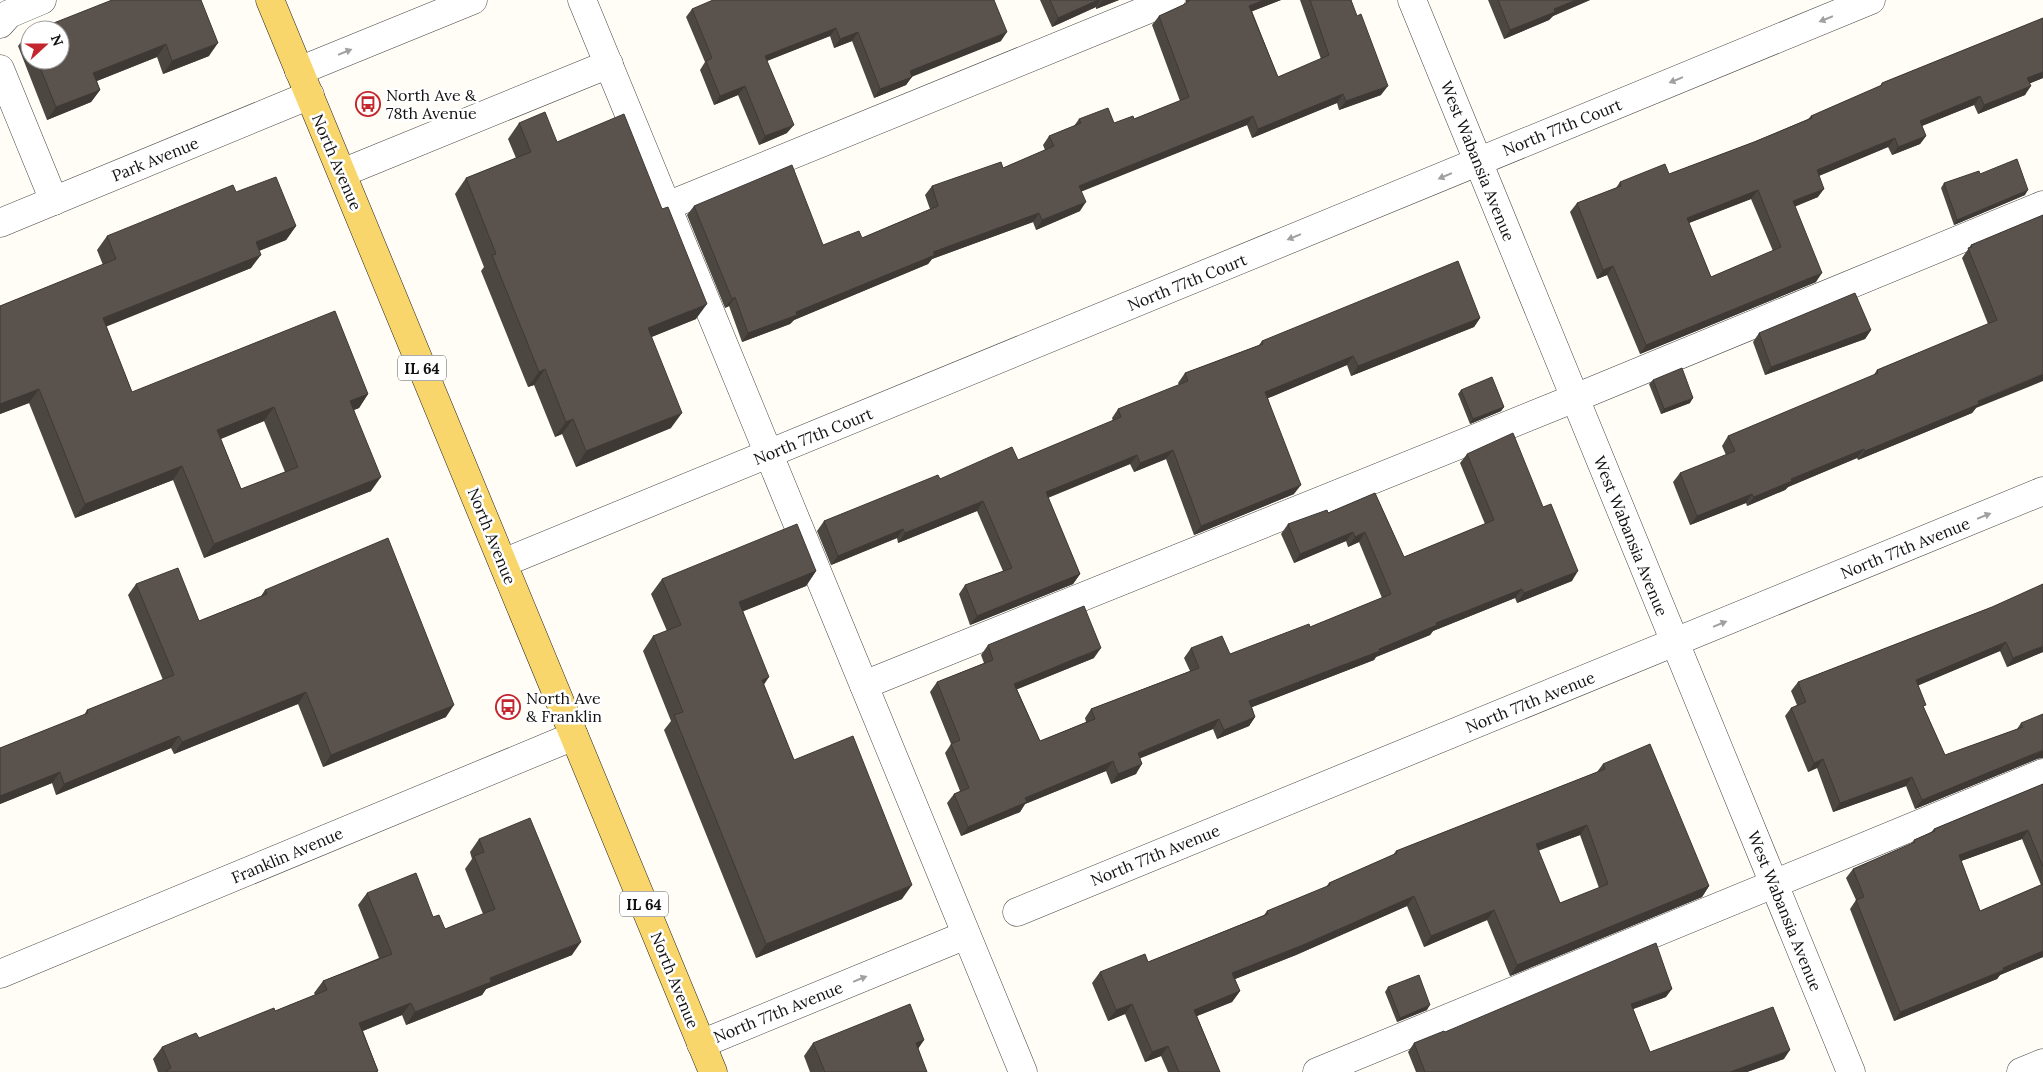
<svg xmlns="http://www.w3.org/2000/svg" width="2043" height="1072" viewBox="0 0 2043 1072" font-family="Lora,serif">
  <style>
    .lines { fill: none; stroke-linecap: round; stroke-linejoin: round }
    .minor-casing { stroke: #444; stroke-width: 29 }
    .major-casing { stroke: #222; stroke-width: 29 }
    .minor { stroke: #fff; stroke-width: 28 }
    .major { stroke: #f9d66b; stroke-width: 28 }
    .wall { fill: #4d4742; fill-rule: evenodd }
    .shaded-wall { fill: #3f3936 }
    .building { fill: #5a524d; stroke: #3f3936; fill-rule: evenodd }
    .oneway { fill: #a0a0a0 }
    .labels { text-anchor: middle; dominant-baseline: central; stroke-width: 5; stroke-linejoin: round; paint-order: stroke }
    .shield { fill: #fff; stroke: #585858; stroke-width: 1 }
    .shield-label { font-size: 15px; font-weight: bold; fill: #111 }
    .poi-label { font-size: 16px; fill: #111; stroke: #fff; text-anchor: start }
    .street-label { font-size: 16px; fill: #111; stroke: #fff }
  </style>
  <rect width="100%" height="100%" fill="#fffdf5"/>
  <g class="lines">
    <defs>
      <g id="minor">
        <polyline points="582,0 1023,1072"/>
        <polyline points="1412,0 1851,1072"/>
        <polyline points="0,24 9,14 42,0"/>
        <polyline points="0,69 54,201"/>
        <polyline points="299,71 473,0"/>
        <polyline points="342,173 609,64"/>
        <polyline points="667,206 1171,0"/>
        <polyline points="0,223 310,95"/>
        <polyline points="503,563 1871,0"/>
        <polyline points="864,685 1575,398 2043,205"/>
        <polyline points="1017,912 2043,491"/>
        <polyline points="0,974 574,736"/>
        <polyline points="701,1044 966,935"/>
        <polyline points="1317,1072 2043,773"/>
        <polyline points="2021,1072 2043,1063"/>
      </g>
      <polyline id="major" points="270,0 713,1072"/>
    </defs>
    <!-- minor casing -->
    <use href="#minor" class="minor-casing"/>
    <!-- major casing -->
    <use href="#major" class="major-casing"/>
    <!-- minor -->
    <use href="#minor" class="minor"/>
    <!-- major -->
    <use href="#major" class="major"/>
  </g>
  <!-- wall -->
  <g class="wall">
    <polygon points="112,0 209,56 163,74 157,57 97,81 100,90 91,102 47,120 18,46 27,34 30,32 30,60 60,60"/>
    <polygon points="1040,0 1119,0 1096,9 1096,7 1052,27"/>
    <polygon points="1186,0 1281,0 1252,11 1278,77 1321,59 1300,0 1351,0 1381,95 1339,110 1337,103 1252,138 1247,125 1081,191 1080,211 1036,230 1033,222 932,259 928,264 794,320 790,324 742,342 729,306 725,308 687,215 694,206 823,245 862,238 930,209 925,195 932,186 1003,168 1045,150 1043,145 1049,136 1074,126 1079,119 1114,123 1134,119 1180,101 1152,25 1159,16 1183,5 1186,3"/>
    <polygon points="1488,0 1590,0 1553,16 1549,20 1504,39"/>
    <polygon points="692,9 1001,41 912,76 906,85 874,98 852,41 834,48 830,36 767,61 787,133 759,145 738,95 714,105 700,70 705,62 686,17"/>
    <path d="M2043 18V78L2030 83 2025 95 1978 114 1974 105 1922 126 1926 136 1920 144 1892 155 1888 147 1819 176 1818 197 1795 206 1816 282 1640 354 1607 275 1597 279 1570 212 1577 203 1616 188 1620 182 1669 174 1754 142 1808 119 1811 116 1880 86 1882 83ZM1751 199 1773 251 1711 277 1689 223Z"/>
    <polygon points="519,123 557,142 696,319 651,337 671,428 576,467 562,434 555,437 534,385 528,387 481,271 484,267 455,194 466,178 516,158 508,139"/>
    <polygon points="1980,174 2025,195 1954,225 1941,188 1944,183"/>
    <path d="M236 192 296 226 286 240 259 251 251 268 106 326 132 392 368 394 359 408 354 410 371 491 204 558 173 480 75 518 29 403 0 414V306L103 265 97 250 107 236ZM264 421 285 472 241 489 221 439Z"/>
    <polygon points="2043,215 1976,408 1972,413 1858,460 1857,458 1788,487 1785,490 1747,506 1746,503 1690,525 1673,482 1680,473 1726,455 1722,446 1728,436 1873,376 1877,370 1988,324 1962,258 1971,245"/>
    <polygon points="1480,318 1474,327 1351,376 1347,365 1268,398 1294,494 1194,535 1166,459 1134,472 1130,464 1048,498 1080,574 1073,584 970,625 959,594 965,585 1003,571 977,511 898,543 897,538 831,565 817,531 824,521 940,479 1018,460 1113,421 1112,418 1118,409 1179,385 1178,383 1185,373 1259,345 1262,341"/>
    <polygon points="1871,330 1865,339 1765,375 1753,342 1759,333"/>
    <polygon points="1653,380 1690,403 1661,414 1649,384"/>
    <polygon points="1461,390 1504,407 1501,411 1470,424 1458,394"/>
    <polygon points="1467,454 1572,581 1517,603 1515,598 1433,631 1430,635 1376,657 1374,660 1252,707 1255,717 1249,726 1217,739 1213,729 1140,758 1136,774 1111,784 1106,771 1025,804 1020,812 961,836 947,803 954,794 960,791 945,753 951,744 930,692 937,682 984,663 981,655 988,645 1094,658 1017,689 1040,741 1086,722 1085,718 1091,709 1190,671 1184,658 1191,648 1230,654 1310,627 1382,598 1359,542 1348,547 1346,541 1294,563 1281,534 1288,524 1328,513 1375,493 1404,557 1485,524 1460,463"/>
    <polygon points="816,571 806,586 743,611 764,685 794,760 902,899 756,958 664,730 671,721 643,651 653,636 667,631 651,594 662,579"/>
    <polygon points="136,584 199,621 261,596 265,590 446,717 323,767 298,704 174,754 171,748 56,795 52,783 0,804 0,748 84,715 87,710 163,680 128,595"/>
    <polygon points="1992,607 2043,652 2007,667 2000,651 1918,685 1924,708 1945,755 2017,729 2021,723 2037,759 1915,809 1906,786 1833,812 1817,768 1808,772 1785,716 1791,708 1797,705 1791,691 1798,682"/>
    <path d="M1603 764 1709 886 1702 897 1510 976 1487 920 1424 947 1407 906 1296 955 1235 979 1240 991 1232 1002 1197 1016 1220 1072H1168L1161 1056 1145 1062 1125 1014 1108 1021 1092 983 1100 972 1148 962 1264 915 1267 911 1326 887 1329 883 1393 855 1396 851 1597 772ZM1580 835 1599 888 1560 903 1538 851Z"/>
    <path d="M2043 784V957L2000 975 1997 979 1894 1021 1850 909 1856 900 1846 878 1853 869 1911 844 1914 840 1931 832 1934 829ZM2022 839 2041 885 1980 911 1961 861Z"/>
    <polygon points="479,839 572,955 486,989 482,995 406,1025 402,1015 363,1031 378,1071 377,1072 158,1072 153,1059 162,1047 199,1038 275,1011 315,995 314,993 323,981 379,958 358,905 367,893 433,917 445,929 483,914 465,869 472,859 470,852"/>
    <polygon points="1388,987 1427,1010 1397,1022 1385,992"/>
    <polygon points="1666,997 1633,1009 1650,1052 1784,1059 1747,1072 1416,1072 1408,1052 1414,1043 1445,1032"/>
    <polygon points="924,1040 918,1049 927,1072 810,1072 804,1056 813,1043"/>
  </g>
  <!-- shaded-wall -->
  <g class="shaded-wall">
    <polygon points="1098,0 1101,0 1096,7 1052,27 1058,18"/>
    <polygon points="1103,0 1119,0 1096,9"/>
    <polygon points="1264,0 1281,0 1243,15 1249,6"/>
    <polygon points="1576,0 1590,0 1553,16 1549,20 1504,39 1510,30 1554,9"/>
    <polygon points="836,28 830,36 759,64 765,56"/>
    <polygon points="858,32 852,41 834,48 840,39"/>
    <polygon points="1007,32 1001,41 904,80 910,71"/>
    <polygon points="218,43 209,56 163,74 172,61"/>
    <polygon points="166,44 157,57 84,86 93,73"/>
    <polygon points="2043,72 2043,78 2021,87 2027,78"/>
    <polygon points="912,77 906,85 874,98 880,89"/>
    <polygon points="745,86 738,95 714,105 720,96"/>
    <polygon points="1388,86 1381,95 1339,110 1346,101"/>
    <polygon points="2031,86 2025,95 1978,114 1984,105"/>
    <polygon points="100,90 91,102 47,120 56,107"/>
    <polygon points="1343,94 1337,103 1252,138 1258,129"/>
    <polygon points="1980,96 1974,105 1914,129 1920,121"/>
    <polygon points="1253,116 1247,125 1073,195 1079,186"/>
    <polygon points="794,125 787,133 759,145 765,136"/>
    <polygon points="1926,136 1920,144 1892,155 1898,147"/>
    <polygon points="1895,138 1888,147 1811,179 1817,170"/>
    <polygon points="1824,189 1818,197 1787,210 1793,201"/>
    <polygon points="1758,190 1751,199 1681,226 1687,218"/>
    <polygon points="2028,190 2025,195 1954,225 1957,220"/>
    <polygon points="1086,202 1080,211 1036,230 1042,220"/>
    <polygon points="1039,213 1033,222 932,259 928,264 794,320 790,324 742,342 748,333 933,252"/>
    <polygon points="296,226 286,240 246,256 256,242"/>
    <polygon points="261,255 251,268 93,332 103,318"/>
    <polygon points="1613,266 1607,275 1597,279 1603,270"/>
    <polygon points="1822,273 1816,282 1640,354 1646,345"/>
    <polygon points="735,297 729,306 725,308 732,299"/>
    <polygon points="707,304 696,319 637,343 648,328"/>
    <polygon points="1480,318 1474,327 1351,376 1358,366"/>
    <polygon points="1871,330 1865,339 1765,375 1771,367"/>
    <polygon points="1353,356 1347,365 1259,402 1265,392"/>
    <polygon points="545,369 534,385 528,387 539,372"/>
    <polygon points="2043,374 2043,381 1976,408 1972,413 1858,460 1865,451 1978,401"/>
    <polygon points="39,389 29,403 0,414 0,404"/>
    <polygon points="368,394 359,408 340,415 350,401"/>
    <polygon points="1693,398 1690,403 1661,414 1664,409"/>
    <polygon points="274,407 264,421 208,444 217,430"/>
    <polygon points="1504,407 1501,411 1470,424 1473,419"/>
    <polygon points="682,413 671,428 576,467 586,451"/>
    <polygon points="573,419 562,434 555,437 566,422"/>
    <polygon points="1864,449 1857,458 1788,487 1785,490 1747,506 1754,497 1791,479"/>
    <polygon points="1173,450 1166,459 1134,472 1140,463"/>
    <polygon points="1137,455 1130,464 1039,501 1046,492"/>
    <polygon points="182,466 173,480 75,518 85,504"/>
    <polygon points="381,477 371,491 204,558 214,544"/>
    <polygon points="1301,485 1294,494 1194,535 1201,526"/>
    <polygon points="1752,494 1746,503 1690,525 1697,516"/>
    <polygon points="983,501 977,511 898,543 905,533"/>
    <polygon points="903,529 897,538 831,565 838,556"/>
    <polygon points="1353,532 1346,541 1294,563 1300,554"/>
    <polygon points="1365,532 1359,542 1348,547 1355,537"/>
    <polygon points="816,571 806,586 729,617 739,602"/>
    <polygon points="1578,571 1572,581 1517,603 1524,593"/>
    <polygon points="1080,574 1073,584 970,625 977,616"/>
    <polygon points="1522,589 1515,598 1433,631 1430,635 1376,657 1374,660 1242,711 1249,701 1379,649 1436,623"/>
    <polygon points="2006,642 2000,651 1910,689 1916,680"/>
    <polygon points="2043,646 2043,652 2007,667 2013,658"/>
    <polygon points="1101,648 1094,658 1008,693 1014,684"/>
    <polygon points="769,677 759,692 762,680"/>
    <polygon points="306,692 298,704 174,754 182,742"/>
    <polygon points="454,705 446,717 323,767 331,755"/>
    <polygon points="1255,717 1249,726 1217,739 1224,730"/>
    <polygon points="1219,719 1213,729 1131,762 1138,753"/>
    <polygon points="179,736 171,748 56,795 64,784"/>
    <polygon points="2043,750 2043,758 2037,759 1915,809 1922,800"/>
    <polygon points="1823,759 1817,768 1808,772 1814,763"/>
    <polygon points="1113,761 1106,771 1025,804 1020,812 961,836 968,827 1025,798"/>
    <polygon points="1142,764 1136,774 1111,784 1118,774"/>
    <polygon points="60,772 52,783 0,804 0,796"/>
    <polygon points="1912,777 1906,786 1833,812 1840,803"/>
    <polygon points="1587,825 1580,835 1528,854 1536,844"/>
    <polygon points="2028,830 2022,839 1953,864 1959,855"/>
    <polygon points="912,885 902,899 756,958 766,944"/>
    <polygon points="1709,886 1702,897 1510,976 1517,965"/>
    <polygon points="1414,896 1407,906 1296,955 1225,983 1232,973"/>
    <polygon points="1494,910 1487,920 1424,947 1431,936"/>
    <polygon points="581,942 572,955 486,989 482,995 406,1025 415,1012 490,978"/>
    <polygon points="2043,951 2043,957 2000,975 1997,979 1894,1021 1900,1012"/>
    <polygon points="1672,989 1666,997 1625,1012 1631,1004"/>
    <polygon points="1240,991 1232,1002 1187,1020 1194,1010"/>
    <polygon points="411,1003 402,1015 350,1036 359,1023"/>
    <polygon points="1132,1004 1125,1014 1108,1021 1116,1010"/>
    <polygon points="1430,1005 1427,1010 1397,1022 1400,1018"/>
    <polygon points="924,1040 915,1052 916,1043"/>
    <polygon points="1168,1046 1161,1056 1145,1062 1152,1052"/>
    <polygon points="1790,1050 1784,1059 1747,1072 1730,1072"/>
  </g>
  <!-- building -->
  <g class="building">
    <polygon points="112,0 201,0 218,43 172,61 166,44 93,73 100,90 56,107 37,60 60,60 60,30 36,30"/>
    <polygon points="713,0 994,0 1007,32 910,71 912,77 880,89 858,32 840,39 836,28 765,56 794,125 765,136 745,86 720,96 706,61 712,58 692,9"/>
    <polygon points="1050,0 1098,0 1058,18"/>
    <polygon points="1190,0 1264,0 1249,6 1278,77 1329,55 1310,0 1351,0 1357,16 1361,14 1388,86 1346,101 1343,94 1258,129 1253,116 1079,186 1086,202 1042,220 1039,213 933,252 935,255 796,312 797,315 748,333 735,297 732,299 694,206 792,165 823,245 859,231 862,238 938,206 932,186 1001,162 1003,168 1054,146 1049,136 1081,123 1079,119 1108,108 1114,123 1133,116 1134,119 1189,97 1159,16 1183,5"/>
    <polygon points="1498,0 1576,0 1554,9 1555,12 1510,30"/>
    <path d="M2043 18V72L2027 78 2031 86 1984 105 1980 96 1920 121 1926 136 1898 147 1895 138 1817 170 1824 189 1793 201 1822 273 1646 345 1613 266 1603 270 1577 203 1621 186 1620 182 1665 164 1669 174 1754 142 1812 118 1811 116 1882 85V83ZM1758 190 1781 247 1711 277 1687 218Z"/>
    <polygon points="30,32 30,41 27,34"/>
    <polygon points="545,112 557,142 624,114 662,209 668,207 707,304 648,328 682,413 586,451 573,419 566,422 545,369 539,372 492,255 496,254 466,178 531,152 519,123"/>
    <polygon points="2017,159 2028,190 1957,220 1944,183 1979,171 1980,174"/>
    <path d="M276 177 296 226 256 242 261 255 103 318 132 392 335 311 368 394 350 401 381 477 214 544 182 466 85 504 39 389 0 404V306L116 259 107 236 233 185 236 192ZM274 407 298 467 241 489 217 430Z"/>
    <polygon points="2043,215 2043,374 1978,401 1979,404 1865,451 1864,449 1791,479 1792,481 1754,497 1752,494 1697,516 1680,473 1735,451 1728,436 1878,373 1877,370 1997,320 1968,248 1972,247 1971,245"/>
    <polygon points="1458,261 1480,318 1358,366 1353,356 1265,392 1301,485 1201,526 1173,450 1140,463 1137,455 1046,492 1080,574 977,616 965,585 1012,568 983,501 905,533 903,529 838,556 824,521 938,475 940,479 1012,447 1018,460 1121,417 1118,409 1188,381 1185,373 1263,344 1262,341"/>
    <polygon points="1855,293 1871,330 1771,367 1759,333"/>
    <polygon points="1682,368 1693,398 1664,409 1653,380"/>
    <polygon points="1492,377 1504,407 1473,419 1461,390"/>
    <polygon points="1513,433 1543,507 1551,504 1578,571 1524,593 1522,589 1436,623 1437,625 1379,649 1380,651 1249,701 1255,717 1224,730 1219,719 1138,753 1142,764 1118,774 1113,761 1025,798 1027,802 968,827 954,794 969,788 951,744 960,740 937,682 993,660 988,645 1084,606 1101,648 1014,684 1040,741 1095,719 1091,709 1199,668 1191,648 1222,636 1230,654 1309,624 1310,627 1391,594 1365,532 1355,537 1353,532 1300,554 1288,524 1327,510 1328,513 1375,493 1404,557 1494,520 1467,454"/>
    <polygon points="797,524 816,571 739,602 769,677 762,680 794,760 853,736 912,885 766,944 674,715 683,712 653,636 681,625 662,579"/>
    <polygon points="388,538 454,705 331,755 306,692 182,742 179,736 64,784 60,772 0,796 0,748 88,713 87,710 174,675 136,584 178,568 199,621 267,594 265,590"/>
    <polygon points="2043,584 2043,646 2013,658 2006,642 1916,680 1926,705 1923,706 1945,755 2023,727 2021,723 2043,714 2043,750 1922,800 1912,777 1840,803 1823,759 1814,763 1791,708 1806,702 1798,682 1992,607"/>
    <path d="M1650 744 1709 886 1517 965 1494 910 1431 936 1414 896 1303 945 1232 973 1240 991 1194 1010 1220 1072H1179L1168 1046 1152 1052 1132 1004 1116 1010 1100 972 1145 954 1148 962 1268 914 1267 911 1330 885 1329 883 1397 853 1396 851 1605 769 1603 764ZM1587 825 1608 884 1560 903 1536 844Z"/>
    <polygon points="2043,784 2043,867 2028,830 1959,855 1980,911 2043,884 2043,951 2003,968 2004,970 1900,1012 1856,900 1864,897 1853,869 1915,842 1914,840 1935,831 1934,829"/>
    <polygon points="530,818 581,942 490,978 491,982 415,1012 411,1003 359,1023 378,1071 375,1072 165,1072 171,1068 162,1047 196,1033 199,1038 274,1008 275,1011 327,990 323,981 392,954 367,893 416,873 433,917 439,915 445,929 495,909 474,856 484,852 479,839"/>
    <polygon points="1656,943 1672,989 1631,1004 1650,1052 1773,1007 1790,1050 1730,1072 1425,1072 1414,1043 1444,1031 1445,1032"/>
    <polygon points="1419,975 1430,1005 1400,1018 1388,987"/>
    <polygon points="910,1004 924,1040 916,1043 927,1072 825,1072 813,1043"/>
  </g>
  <!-- one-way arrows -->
  <defs><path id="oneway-solid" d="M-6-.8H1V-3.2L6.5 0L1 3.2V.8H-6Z" transform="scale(1.25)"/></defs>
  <g class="oneway">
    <use href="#oneway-solid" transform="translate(1826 19) rotate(158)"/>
    <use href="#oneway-solid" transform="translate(345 52) rotate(-22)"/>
    <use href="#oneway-solid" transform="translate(1676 80) rotate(158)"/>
    <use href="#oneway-solid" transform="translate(1445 176) rotate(157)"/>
    <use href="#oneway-solid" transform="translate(1294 237) rotate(158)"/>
    <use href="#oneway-solid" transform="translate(1984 516) rotate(-22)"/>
    <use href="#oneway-solid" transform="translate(1720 624) rotate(-22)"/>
    <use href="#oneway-solid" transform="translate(860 979) rotate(-22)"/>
  </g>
  <!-- icons -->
  <defs>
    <symbol id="bus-ring" viewBox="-11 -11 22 22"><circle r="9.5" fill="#fff" stroke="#c4262e" stroke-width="1.5"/><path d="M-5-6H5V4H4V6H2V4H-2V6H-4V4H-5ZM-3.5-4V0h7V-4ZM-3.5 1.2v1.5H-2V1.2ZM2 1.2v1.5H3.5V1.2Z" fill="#c4262e"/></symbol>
  </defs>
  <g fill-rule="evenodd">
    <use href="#bus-ring" x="354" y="90" width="28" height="28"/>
    <use href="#bus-ring" x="494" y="693" width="28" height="28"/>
  </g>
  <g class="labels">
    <!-- shield labels -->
    <g class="shield">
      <rect x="398" y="355.5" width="48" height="25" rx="4"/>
      <rect x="620" y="891.5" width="48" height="25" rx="4"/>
    </g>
    <g class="shield-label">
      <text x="422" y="368">IL 64</text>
      <text x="644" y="904">IL 64</text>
    </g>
    <!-- poi labels -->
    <g class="poi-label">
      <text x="386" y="95">North Ave &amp;<tspan x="386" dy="18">78th Avenue</tspan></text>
      <text x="526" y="698">North Ave<tspan x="526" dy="18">&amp; Franklin</tspan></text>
    </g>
    <!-- street labels -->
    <g class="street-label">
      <text transform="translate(1562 127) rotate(-22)">North 77th Court</text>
      <text transform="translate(155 159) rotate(-22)">Park Avenue</text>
      <text transform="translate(1478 161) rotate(68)">West Wabansia Avenue</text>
      <text transform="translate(337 162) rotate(67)">North Avenue</text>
      <text transform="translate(1187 282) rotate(-22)">North 77th Court</text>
      <text transform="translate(813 436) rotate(-22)">North 77th Court</text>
      <text transform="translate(492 536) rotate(68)">North Avenue</text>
      <text transform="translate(1631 536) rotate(68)">West Wabansia Avenue</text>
      <text transform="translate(1905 548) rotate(-22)">North 77th Avenue</text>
      <text transform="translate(1530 702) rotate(-22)">North 77th Avenue</text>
      <text transform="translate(287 855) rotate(-23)">Franklin Avenue</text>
      <text transform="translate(1155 855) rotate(-22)">North 77th Avenue</text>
      <text transform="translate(1785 911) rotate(68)">West Wabansia Avenue</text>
      <text transform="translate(675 980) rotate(68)">North Avenue</text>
      <text transform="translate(778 1012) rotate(-22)">North 77th Avenue</text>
    </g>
  </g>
  <!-- north arrow -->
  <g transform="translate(45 45) rotate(69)"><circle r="24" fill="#ffffff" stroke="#a0a0a0"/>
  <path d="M0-4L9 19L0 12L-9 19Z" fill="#c4262e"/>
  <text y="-8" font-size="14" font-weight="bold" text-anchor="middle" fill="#111111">N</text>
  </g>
</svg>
